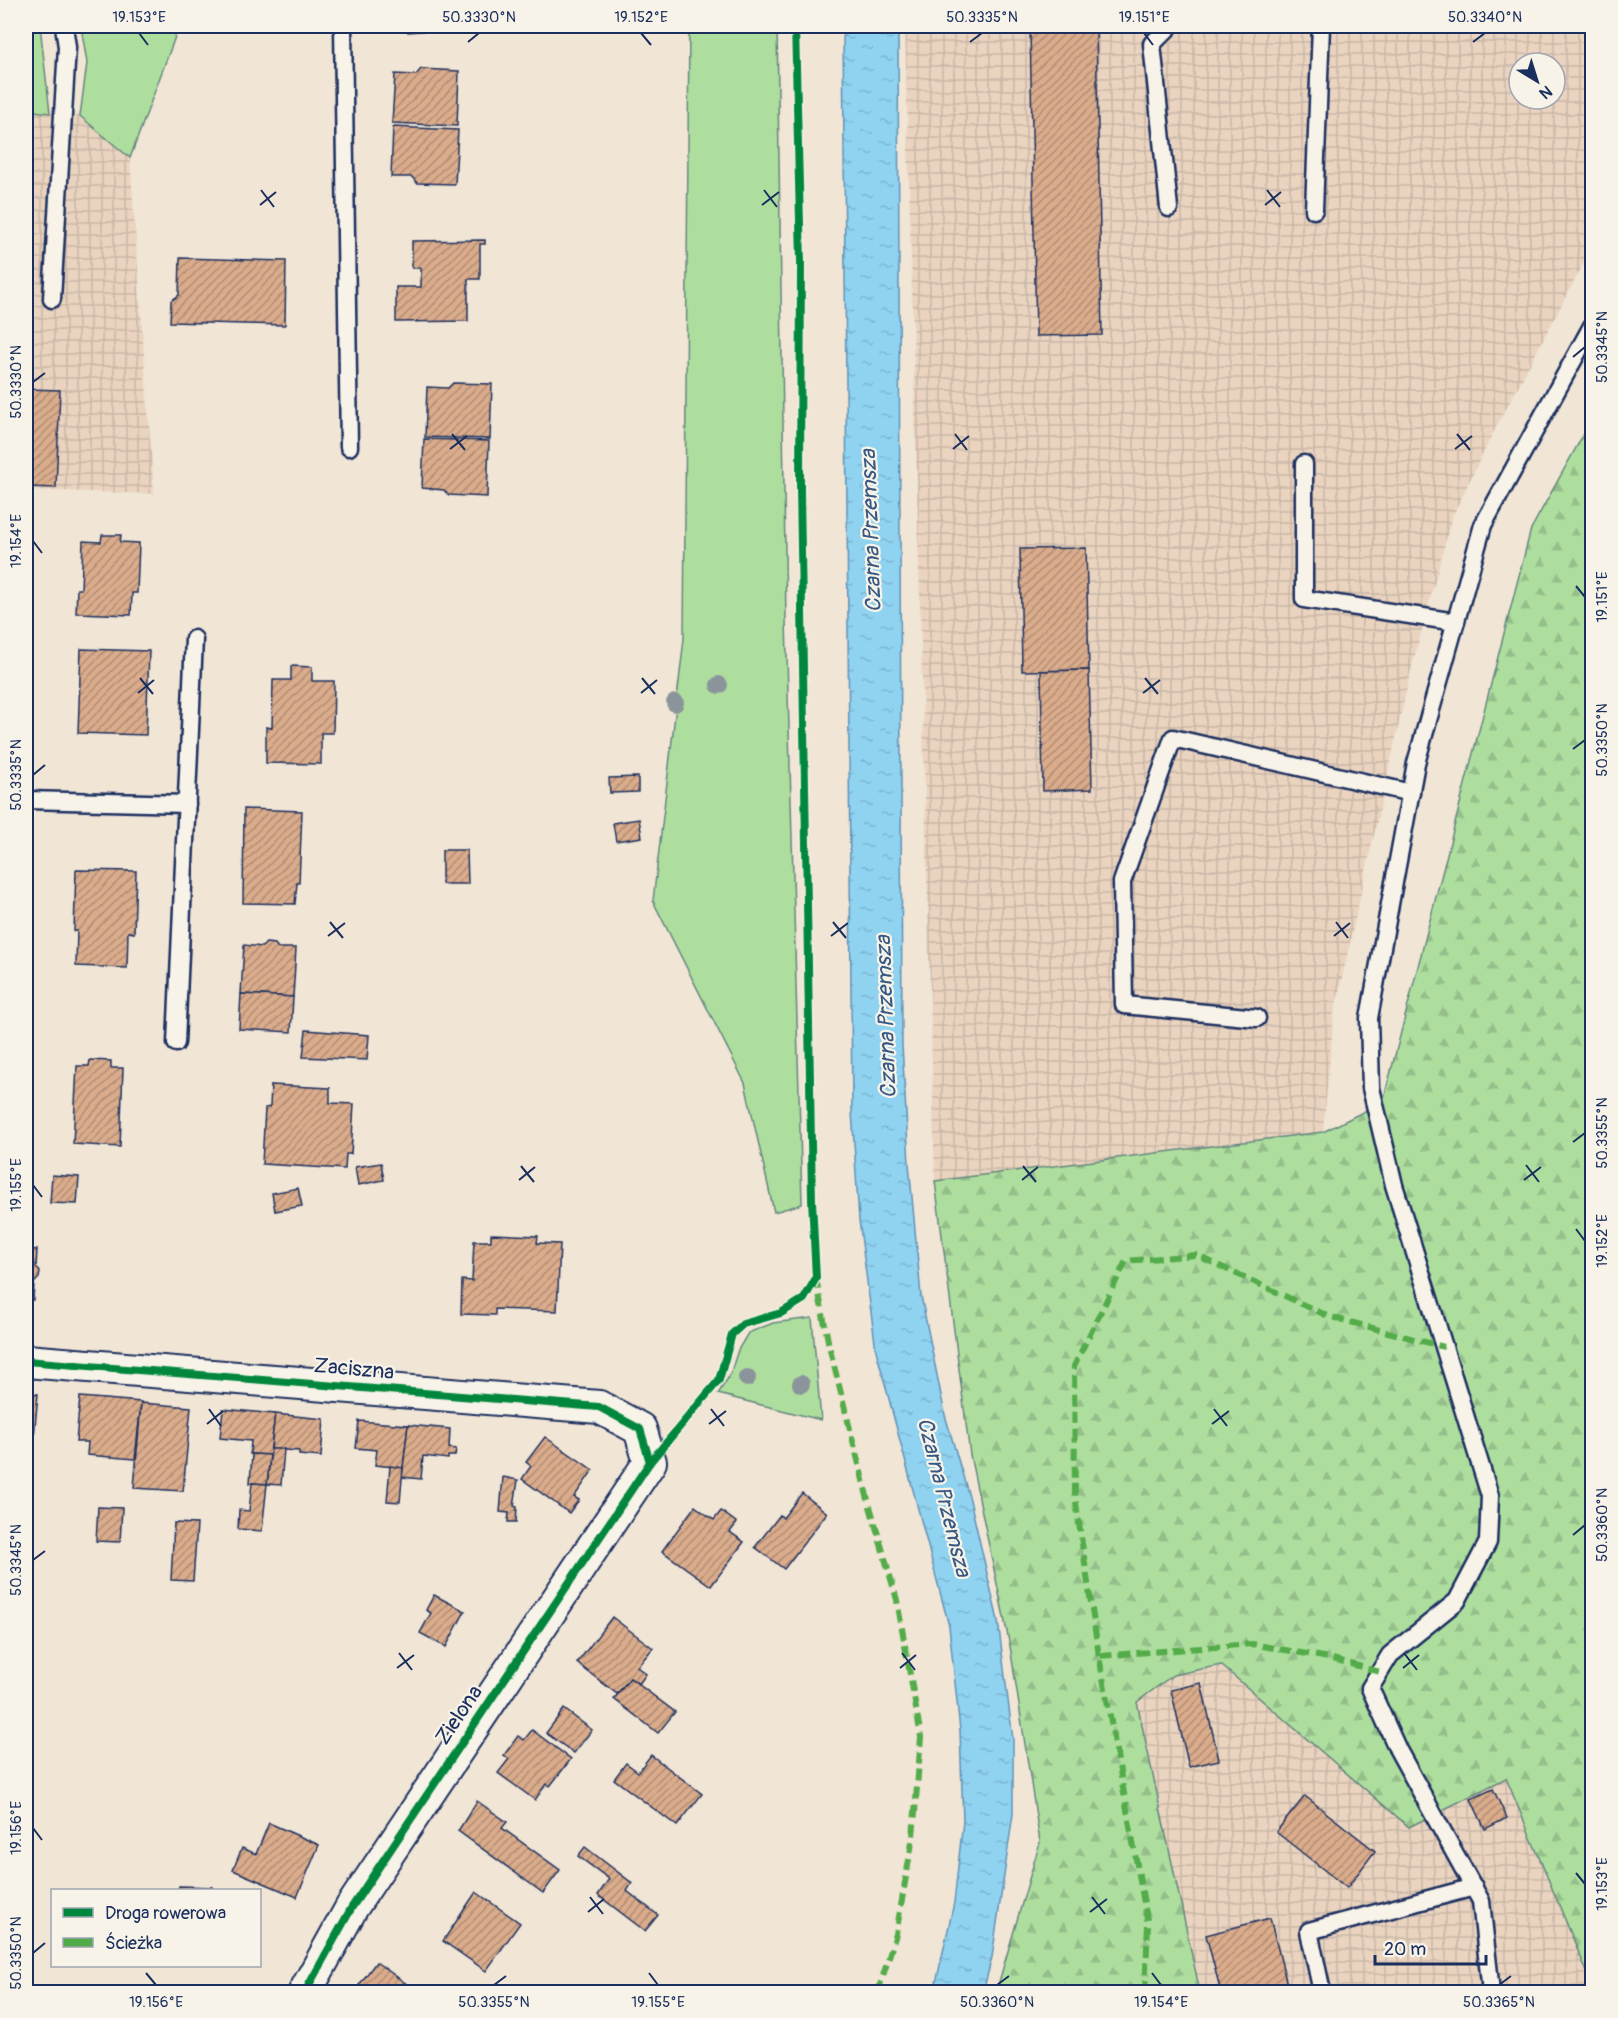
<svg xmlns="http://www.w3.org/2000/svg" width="1618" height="2018" viewBox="0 0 1618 2018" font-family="Pangolin,sans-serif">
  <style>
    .industrial { fill: url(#industrial-grid); fill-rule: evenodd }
    .grass { fill: #aede9e; stroke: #64867e; stroke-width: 1.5 }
    .forest { fill: url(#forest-firs); stroke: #64867e; stroke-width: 1.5 }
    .water { fill: url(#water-ripples); stroke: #6191b6; stroke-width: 1.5 }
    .building { fill: url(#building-hatch); stroke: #1b2f5e; stroke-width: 1.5 }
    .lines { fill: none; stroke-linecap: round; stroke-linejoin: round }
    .lane-casing { stroke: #1b2f5e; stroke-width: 21 }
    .street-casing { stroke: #1b2f5e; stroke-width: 36 }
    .lane { stroke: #f7f3e8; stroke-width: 16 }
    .street { stroke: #f7f3e8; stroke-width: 32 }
    .quiet { stroke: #52ab49; stroke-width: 6; stroke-dasharray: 12 6; stroke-linecap: butt }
    .cycleway-casing { stroke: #f7f3e8; stroke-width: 11 }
    .cycleway { stroke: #00873e; stroke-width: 8 }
    .tree { fill: #8b949b }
    .ticks { fill: none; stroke: #1b2f5e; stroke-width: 2 }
    .labels { text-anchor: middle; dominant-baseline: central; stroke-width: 4.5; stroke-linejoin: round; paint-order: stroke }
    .street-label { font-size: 21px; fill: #1b2f5e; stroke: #f7f3e8 }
    .water-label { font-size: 22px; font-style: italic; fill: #385883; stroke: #f7f3e8 }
    .neatline { fill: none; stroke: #1b2f5e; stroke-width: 2 }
    .ticks-label { font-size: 15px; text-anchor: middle; fill: #1b2f5e }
  </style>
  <defs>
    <pattern id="industrial-grid" width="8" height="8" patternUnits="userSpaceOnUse" patternTransform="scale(1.5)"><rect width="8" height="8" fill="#ead4bf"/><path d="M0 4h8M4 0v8" fill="none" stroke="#c8b6a7"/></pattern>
    <pattern id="forest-firs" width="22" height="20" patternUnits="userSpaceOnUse" patternTransform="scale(1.5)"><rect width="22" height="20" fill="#aede9e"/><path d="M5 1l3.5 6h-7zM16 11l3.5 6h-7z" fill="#95bf8a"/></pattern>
    <pattern id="water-ripples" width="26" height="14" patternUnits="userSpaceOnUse" patternTransform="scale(1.5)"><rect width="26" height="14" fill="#8fd3f1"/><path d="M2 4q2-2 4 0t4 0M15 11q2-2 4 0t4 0" fill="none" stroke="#7bb5d1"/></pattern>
    <pattern id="building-hatch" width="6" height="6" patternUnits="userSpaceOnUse" patternTransform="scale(1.5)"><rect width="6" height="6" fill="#daac8b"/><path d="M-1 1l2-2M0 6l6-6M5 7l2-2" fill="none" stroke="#b08c75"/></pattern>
  </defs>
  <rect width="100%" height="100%" fill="#f1e5d5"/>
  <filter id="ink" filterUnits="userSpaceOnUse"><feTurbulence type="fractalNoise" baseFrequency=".0167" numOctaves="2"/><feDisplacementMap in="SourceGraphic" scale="12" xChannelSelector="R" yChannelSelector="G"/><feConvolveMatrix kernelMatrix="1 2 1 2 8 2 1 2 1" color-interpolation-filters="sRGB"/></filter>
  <g filter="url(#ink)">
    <!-- industrial -->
    <g class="industrial">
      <path d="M905 26H1592V248L1490 439 1452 517 1411 670 1334 1014 1323 1132 935 1181ZM1519 63H1555V99H1519Z"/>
      <polygon points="26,110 80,116 130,158 154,494 26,490"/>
      <polygon points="1222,1665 1409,1827 1506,1778 1592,1984 1592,1992 1200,1992 1137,1702 1173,1675"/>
    </g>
    <!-- grass -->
    <g class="grass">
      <polygon points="26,26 40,26 50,113 26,110"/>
      <polygon points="81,26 179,26 130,158 80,116 87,63"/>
      <polygon points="689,26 777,26 786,620 802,1204 774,1212 745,1083 653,901 684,639"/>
      <polygon points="812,1318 821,1420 718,1394 730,1375 738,1350 748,1333 773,1323"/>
    </g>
    <!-- forest -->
    <polygon class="forest" points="1592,419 1592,1984 1506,1778 1409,1827 1221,1665 1173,1675 1137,1702 1200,1992 996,1992 1040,1842 1010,1646 970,1455 935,1181 1323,1132 1383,1102 1531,529"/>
    <!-- water -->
    <polygon class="water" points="843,26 898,26 902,1045 909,1164 921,1296 945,1415 970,1500 998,1621 1013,1740 1013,1814 992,1957 983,1992 934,1992 954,1903 963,1821 960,1730 949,1626 876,1350 859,1220 852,1111"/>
    <!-- building -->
    <g class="building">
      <polygon points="407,26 484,26 408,32"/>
      <polygon points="1035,26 1088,26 1088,28 1035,29"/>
      <polygon points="1096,28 1102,335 1036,336 1030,29"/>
      <polygon points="421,69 459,71 457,126 392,123 395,74 416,75"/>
      <polygon points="393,127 458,130 455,184 417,183 412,177 391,177"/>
      <polygon points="485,240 485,244 480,244 480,279 468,279 468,321 396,322 396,287 421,287 421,268 412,268 412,241"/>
      <polygon points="180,258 286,261 285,325 170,322 171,301 179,295"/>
      <polygon points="453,383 492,384 490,439 425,437 427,387 448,388"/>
      <polygon points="26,389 60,390 56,488 26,487"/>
      <polygon points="424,439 489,441 487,497 448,495 444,490 422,488"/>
      <polygon points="102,535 121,535 120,542 139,543 137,593 132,593 131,615 76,613 77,589 81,589 83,541 101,542"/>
      <polygon points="1086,548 1089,670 1022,671 1020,549"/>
      <polygon points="81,649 149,651 146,735 78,733"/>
      <polygon points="291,666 312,667 312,681 334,681 333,733 321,733 321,764 266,763 266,727 272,728 273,680 291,680"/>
      <polygon points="1089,670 1092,789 1043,791 1041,671"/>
      <polygon points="638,777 638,792 610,793 609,778"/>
      <polygon points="244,809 302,811 299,883 297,883 295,904 243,903"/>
      <polygon points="639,819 642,837 616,841 613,823"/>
      <polygon points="442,850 467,850 468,884 442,884"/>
      <polygon points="76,870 136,871 134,933 128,932 127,968 76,966 77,931 74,931"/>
      <polygon points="266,943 275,944 278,948 296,948 293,997 241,994 244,945 262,947"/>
      <polygon points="241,994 293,997 291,1032 239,1029"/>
      <polygon points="306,1030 369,1035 367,1060 303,1057"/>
      <polygon points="90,1060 111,1061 111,1068 123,1068 120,1147 73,1144 77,1066 89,1066"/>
      <polygon points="271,1085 330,1088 330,1103 354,1104 351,1154 346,1154 345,1169 262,1164 265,1108 270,1107"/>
      <polygon points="381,1163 384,1180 358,1185 355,1167"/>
      <polygon points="52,1175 79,1177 77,1204 50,1203"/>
      <polygon points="298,1188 302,1206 275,1211 272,1193"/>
      <polygon points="491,1234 538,1236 537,1243 560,1244 557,1311 495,1309 495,1315 461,1314 462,1280 472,1281 474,1241 491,1241"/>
      <polygon points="26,1249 37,1250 36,1267 40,1272 39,1278 34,1283 33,1300 26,1300"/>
      <polygon points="26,1393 38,1394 33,1448 26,1447"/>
      <polygon points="80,1397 141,1402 135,1459 87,1455 88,1442 76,1442"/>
      <polygon points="141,1403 191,1407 183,1491 134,1488"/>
      <polygon points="223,1409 275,1414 270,1455 250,1454 251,1441 220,1438"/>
      <polygon points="275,1414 324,1419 321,1457 299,1455 299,1451 271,1449"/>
      <polygon points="359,1421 408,1425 403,1468 375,1465 377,1450 356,1448"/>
      <polygon points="408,1425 450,1429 449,1448 456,1449 455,1456 448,1456 448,1459 423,1456 421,1479 402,1477"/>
      <polygon points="545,1437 593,1470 574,1497 579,1500 569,1513 522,1479 531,1466 526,1462"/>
      <polygon points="271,1449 284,1449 281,1485 267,1484"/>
      <polygon points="252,1454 270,1455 267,1484 250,1483"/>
      <polygon points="390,1466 403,1468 400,1502 387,1501"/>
      <polygon points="503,1477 518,1480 514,1506 517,1507 516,1522 508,1522 509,1513 500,1512"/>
      <polygon points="252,1483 267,1484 262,1531 238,1529 239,1510 249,1511"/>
      <polygon points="802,1493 827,1513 784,1569 755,1547 780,1515 783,1518"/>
      <polygon points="695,1506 714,1520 721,1511 737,1523 730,1532 744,1542 711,1586 662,1551"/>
      <polygon points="98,1507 122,1508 120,1542 96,1541"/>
      <polygon points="174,1523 197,1524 193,1581 171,1580"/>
      <polygon points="434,1595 465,1611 446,1647 420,1633 431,1613 426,1610"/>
      <polygon points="612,1617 653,1648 637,1667 646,1674 639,1684 630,1678 617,1694 577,1663"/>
      <polygon points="630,1678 675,1712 658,1733 614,1699"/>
      <polygon points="1201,1683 1219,1760 1189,1767 1171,1690"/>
      <polygon points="564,1709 592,1730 574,1753 546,1733"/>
      <polygon points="532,1730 571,1759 550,1786 546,1784 535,1800 498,1773 509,1759 504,1755 518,1736 524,1740"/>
      <polygon points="651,1755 702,1794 677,1826 614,1779 626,1763 638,1772"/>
      <polygon points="1493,1789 1507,1818 1485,1829 1471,1799"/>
      <polygon points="1305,1796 1375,1851 1347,1888 1276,1832"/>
      <polygon points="477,1801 507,1822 502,1828 560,1870 543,1893 458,1831"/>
      <polygon points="269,1823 319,1845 297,1897 233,1870 242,1848 256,1854"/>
      <polygon points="585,1847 632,1883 627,1891 658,1915 645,1931 598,1895 609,1879 578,1856"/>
      <polygon points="179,1886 212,1887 212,1890 179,1890"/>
      <polygon points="476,1892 520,1923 486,1971 443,1941"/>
      <polygon points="1270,1918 1289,1992 1221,1992 1206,1935"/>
      <polygon points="376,1962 418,1992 354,1992"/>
      <polygon points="199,1985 214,1992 195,1992"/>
    </g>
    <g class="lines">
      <defs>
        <g id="lane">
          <polyline points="343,26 349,447"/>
          <polyline points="1169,208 1152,44 1170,26"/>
          <polyline points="1314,210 1321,26"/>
          <polyline points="52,299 67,47 64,26"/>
          <polyline points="1304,464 1304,599 1456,622"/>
          <polyline points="26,800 187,804"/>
          <polyline points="1257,1018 1124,1005 1122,882 1173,738 1411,793"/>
          <polyline points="176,1043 194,639"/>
          <polyline points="1322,1992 1309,1931 1474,1887"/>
          <polyline points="1491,1992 1481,1901 1398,1750 1370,1688 1390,1655 1457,1601 1488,1542 1490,1496 1394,1185 1371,1088 1369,1018 1416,763 1483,525 1592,326"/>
        </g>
        <polyline id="street" points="26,1361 599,1407 640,1429 650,1462 352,1907 305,1992"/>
      </defs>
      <!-- lane casing -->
      <use href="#lane" class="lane-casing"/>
      <!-- street casing -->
      <use href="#street" class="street-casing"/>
      <!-- lane -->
      <use href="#lane" class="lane"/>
      <!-- street -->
      <use href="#street" class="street"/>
      <!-- quiet -->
      <g class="quiet">
        <polyline points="816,1278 829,1346 867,1496 897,1600 921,1737 913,1837 896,1934 878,1992"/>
        <polyline points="1099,1656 1075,1497 1074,1366 1126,1261 1196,1255 1328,1316 1444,1347"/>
        <polyline points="1145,1992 1148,1925 1099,1656 1252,1644 1329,1658 1380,1672"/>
      </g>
      <defs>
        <g id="cycleway">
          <polyline points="26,1361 599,1407 640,1429 650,1462"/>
          <polyline points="305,1992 352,1907 650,1462 719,1380 732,1334 743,1324 781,1313 804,1299 816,1278 812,1200 800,490 801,262 795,26"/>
        </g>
      </defs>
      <!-- cycleway casing -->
      <use href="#cycleway" class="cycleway-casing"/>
      <!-- cycleway -->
      <use href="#cycleway" class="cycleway"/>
    </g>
    <!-- trees -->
    <g class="tree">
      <circle cx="719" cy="685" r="9"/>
      <circle cx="675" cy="703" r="9"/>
      <circle cx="747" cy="1378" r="9"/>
      <circle cx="801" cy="1384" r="9"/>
    </g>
  </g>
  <!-- ticks -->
  <path class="ticks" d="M139 33 148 45M641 33 651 45M1144 33 1153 45M468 42 479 33M970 42 982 33M1473 42 1485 33M261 190 274 207M764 190 777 207M1267 190 1280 207M260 205 276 192M762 205 779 192M1265 205 1281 192M1573 357 1585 347M33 382 45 373M452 434 465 450M955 434 967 450M1457 434 1470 450M450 449 467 436M953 449 969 436M1455 449 1472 436M33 541 42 553M1576 586 1585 597M140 678 153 694M642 678 655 694M1145 678 1158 694M138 693 154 680M641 693 657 680M1143 693 1160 680M1573 749 1585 740M33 775 45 765M330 922 343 938M833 922 846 938M1336 922 1348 938M328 936 345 923M831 936 848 923M1334 936 1350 923M1573 1142 1585 1133M1526 1165 1539 1182M521 1166 534 1182M1023 1166 1036 1182M519 1180 535 1167M1022 1180 1038 1167M1524 1180 1541 1167M33 1185 42 1197M1576 1229 1585 1241M209 1409 221 1426M711 1409 724 1426M1214 1409 1227 1426M207 1424 223 1411M709 1424 726 1411M1212 1424 1229 1411M1573 1535 1585 1525M33 1560 45 1551M399 1653 412 1670M902 1653 915 1670M1404 1653 1417 1670M397 1668 414 1655M900 1668 916 1655M1403 1668 1419 1655M33 1828 42 1840M1576 1873 1585 1884M590 1897 603 1914M1092 1897 1105 1914M588 1912 604 1899M1090 1912 1107 1899M33 1953 45 1943M146 1973 156 1985M649 1973 658 1985M1152 1973 1161 1985M494 1985 506 1976M997 1985 1009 1976M1499 1985 1511 1976"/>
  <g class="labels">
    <!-- street labels -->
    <g class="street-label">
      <text transform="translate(354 1369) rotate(5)">Zaciszna</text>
      <text transform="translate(459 1715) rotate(-56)">Zielona</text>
    </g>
    <!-- water labels -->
    <g class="water-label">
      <text transform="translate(871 531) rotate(-92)">Czarna Przemsza</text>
      <text transform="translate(886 1017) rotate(-92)">Czarna Przemsza</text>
      <text transform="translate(944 1497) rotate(76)">Czarna Przemsza</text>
    </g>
  </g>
  <!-- margin -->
  <rect width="1618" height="2018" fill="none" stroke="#f7f3e8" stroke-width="66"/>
  <!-- legend -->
  <rect x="51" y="1889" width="210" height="78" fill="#f7f3e8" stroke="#9fa5b1" stroke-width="1.5"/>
  <rect x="63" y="1908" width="30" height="9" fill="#00873e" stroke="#9fa5b1" stroke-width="1.5"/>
  <text x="105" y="1919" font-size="18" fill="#1b2f5e">Droga rowerowa</text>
  <rect x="63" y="1938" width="30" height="9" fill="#52ab49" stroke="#9fa5b1" stroke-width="1.5"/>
  <text x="105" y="1949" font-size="18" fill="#1b2f5e">Ścieżka</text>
  <!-- north arrow -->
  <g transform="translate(1537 81) rotate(142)"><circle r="28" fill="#f7f3e8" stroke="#9fa5b1" stroke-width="1.5"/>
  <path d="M0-4.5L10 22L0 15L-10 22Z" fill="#1b2f5e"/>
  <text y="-9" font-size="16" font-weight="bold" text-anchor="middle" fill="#1b2f5e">N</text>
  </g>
  <!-- scale -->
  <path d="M1375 1955v9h111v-9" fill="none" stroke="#1b2f5e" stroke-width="3"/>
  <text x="1384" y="1955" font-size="18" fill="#1b2f5e" stroke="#f7f3e8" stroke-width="4.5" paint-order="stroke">20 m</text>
  <rect x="33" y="33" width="1552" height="1952" class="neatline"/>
  <g class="ticks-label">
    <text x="139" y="22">19.153°E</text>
    <text x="479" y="22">50.3330°N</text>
    <text x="641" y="22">19.152°E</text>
    <text x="982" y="22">50.3335°N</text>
    <text x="1144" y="22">19.151°E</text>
    <text x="1485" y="22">50.3340°N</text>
    <text transform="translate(1602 347) rotate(-90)" y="5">50.3345°N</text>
    <text transform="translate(16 382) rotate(-90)" y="5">50.3330°N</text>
    <text transform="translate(16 541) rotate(-90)" y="5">19.154°E</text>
    <text transform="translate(1602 597) rotate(-90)" y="5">19.151°E</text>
    <text transform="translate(1602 740) rotate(-90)" y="5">50.3350°N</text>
    <text transform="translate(16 775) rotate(-90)" y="5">50.3335°N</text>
    <text transform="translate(1602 1133) rotate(-90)" y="5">50.3355°N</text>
    <text transform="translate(16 1185) rotate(-90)" y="5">19.155°E</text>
    <text transform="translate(1602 1241) rotate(-90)" y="5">19.152°E</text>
    <text transform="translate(1602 1525) rotate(-90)" y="5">50.3360°N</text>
    <text transform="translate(16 1560) rotate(-90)" y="5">50.3345°N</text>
    <text transform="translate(16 1828) rotate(-90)" y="5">19.156°E</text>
    <text transform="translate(1602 1884) rotate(-90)" y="5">19.153°E</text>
    <text transform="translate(16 1953) rotate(-90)" y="5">50.3350°N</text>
    <text x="156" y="2007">19.156°E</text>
    <text x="494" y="2007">50.3355°N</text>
    <text x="658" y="2007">19.155°E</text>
    <text x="997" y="2007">50.3360°N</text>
    <text x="1161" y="2007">19.154°E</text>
    <text x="1499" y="2007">50.3365°N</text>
  </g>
</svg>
